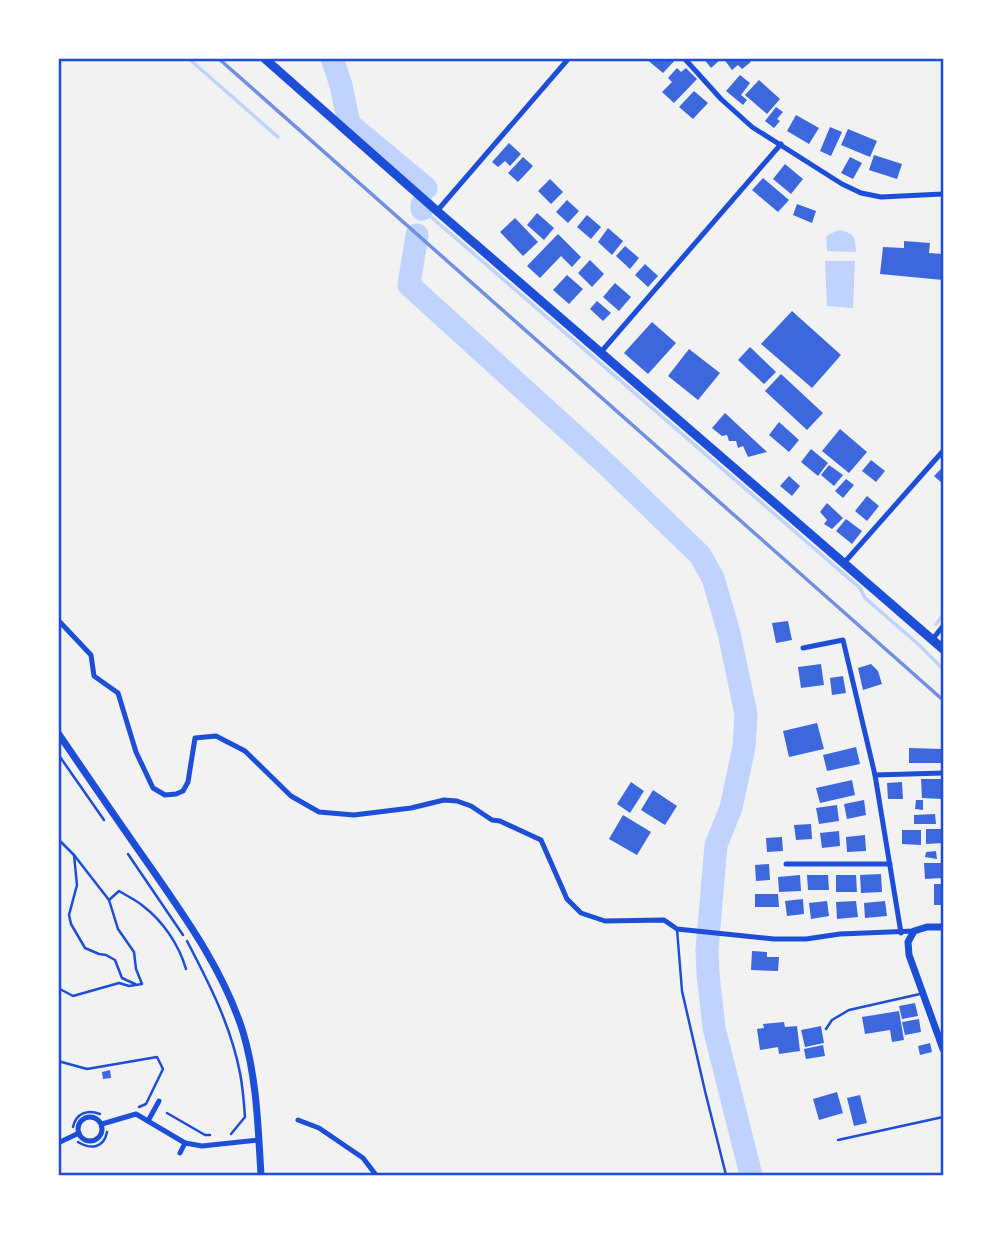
<svg xmlns="http://www.w3.org/2000/svg" width="1001" height="1233" viewBox="0 0 1001 1233" font-family="Figtree,sans-serif">
  <style>
    .water { fill: #bfd3fe }
    .lines { fill: none; stroke-linecap: round; stroke-linejoin: round }
    .stream { stroke: #bfd3fe; stroke-width: 3.5 }
    .river { stroke: #bfd3fe; stroke-width: 23 }
    .building { fill: #3d67dc }
    .path { stroke: #1d4ed8; stroke-width: 2.5 }
    .service { stroke: #1d4ed8; stroke-width: 2.5 }
    .minor { stroke: #1d4ed8; stroke-width: 5 }
    .tertiary { stroke: #1d4ed8; stroke-width: 7 }
    .primary { stroke: #1d4ed8; stroke-width: 9 }
    .rail { stroke: #7290e2; stroke-width: 3.5 }
    .neatline { fill: none; stroke: #1d4ed8; stroke-width: 2.5 }
  </style>
  <rect width="100%" height="100%" fill="#f2f2f2"/>
  <!-- water -->
  <g class="water">
    <path d="M840 230C855 234 855 237 856 252L827 251 826 237 829 234Z"/>
    <polygon points="825,261 855,261 853,308 827,306"/>
  </g>
  <g class="lines">
    <!-- stream -->
    <g class="stream">
      <polyline points="188,58 278,137"/>
      <polyline points="422,209 860,588 865,598 918,644 943,669"/>
      <polyline points="936,624 943,615"/>
    </g>
    <!-- river -->
    <g class="river">
      <polyline points="332,58 341,85 349,124 426,188"/>
      <polyline points="422,205 422,209"/>
      <polyline points="417,235 409,285 607,465 700,555 713,578 729,633 746,714 744,747 731,808 716,845 707,950 708,974 714,1028 751,1175"/>
    </g>
  </g>
  <!-- building -->
  <g class="building">
    <polygon points="645,58 677,58 663,73"/>
    <polygon points="703,58 719,58 720,60 711,68"/>
    <polygon points="723,58 748,58 751,62 742,69 738,65 732,70"/>
    <polygon points="677,68 681,72 686,68 697,79 674,103 662,92 672,82 668,78"/>
    <polygon points="740,75 750,83 741,95 747,100 743,105 726,91"/>
    <polygon points="759,80 780,99 767,114 745,95"/>
    <polygon points="694,91 708,103 693,119 679,107"/>
    <polygon points="776,107 783,112 777,119 780,121 774,128 765,121"/>
    <polygon points="796,115 819,128 809,144 787,131"/>
    <polygon points="830,127 842,132 831,156 820,151"/>
    <polygon points="848,129 877,141 870,157 841,145"/>
    <polygon points="509,143 521,154 510,166 505,161 498,167 492,162"/>
    <polygon points="874,155 902,164 897,179 869,170"/>
    <polygon points="523,157 533,166 518,182 508,173"/>
    <polygon points="850,157 862,163 853,179 841,173"/>
    <polygon points="785,164 803,179 791,194 773,179"/>
    <polygon points="763,178 789,200 778,212 752,190"/>
    <polygon points="550,179 563,192 551,204 538,191"/>
    <polygon points="567,200 579,211 568,223 556,212"/>
    <polygon points="797,204 816,211 812,223 793,215"/>
    <polygon points="537,213 554,228 544,240 527,225"/>
    <polygon points="587,215 601,227 591,239 577,227"/>
    <polygon points="515,218 538,242 523,256 500,232"/>
    <polygon points="608,228 623,241 612,255 598,242"/>
    <polygon points="558,234 581,257 572,267 561,256 540,278 527,266"/>
    <polygon points="904,241 930,243 929,253 943,254 943,280 880,274 883,247 904,248"/>
    <polygon points="625,246 639,258 630,269 616,256"/>
    <polygon points="590,260 604,274 592,287 578,273"/>
    <polygon points="645,264 658,276 648,287 635,275"/>
    <polygon points="567,275 583,289 569,304 553,290"/>
    <polygon points="615,283 631,297 619,311 603,297"/>
    <polygon points="597,301 611,313 603,321 590,309"/>
    <polygon points="792,311 841,355 812,388 761,344"/>
    <polygon points="652,322 676,343 648,374 624,353"/>
    <polygon points="750,347 776,372 764,384 738,360"/>
    <polygon points="689,349 720,373 698,400 668,376"/>
    <polygon points="781,374 823,413 807,430 765,391"/>
    <polygon points="725,413 767,452 748,457 743,446 738,448 736,441 729,441 727,435 722,436 712,428"/>
    <polygon points="779,422 799,440 789,452 769,435"/>
    <polygon points="840,429 867,452 849,473 822,451"/>
    <polygon points="811,449 828,463 818,476 801,462"/>
    <polygon points="871,460 885,471 876,482 862,471"/>
    <polygon points="829,465 843,475 834,486 821,475"/>
    <polygon points="943,467 943,484 934,476"/>
    <polygon points="789,476 800,486 792,496 780,486"/>
    <polygon points="846,479 854,485 843,498 835,491"/>
    <polygon points="867,496 879,506 867,521 855,511"/>
    <polygon points="827,503 843,518 832,529 824,524 827,520 820,512"/>
    <polygon points="846,519 862,531 852,544 836,531"/>
    <polygon points="788,621 792,640 776,643 772,623"/>
    <polygon points="821,664 824,685 801,688 798,667"/>
    <polygon points="871,664 878,671 882,684 863,690 858,668"/>
    <polygon points="843,676 846,693 832,695 830,678"/>
    <polygon points="817,723 824,749 789,757 783,731"/>
    <polygon points="856,747 860,764 827,771 823,755"/>
    <polygon points="909,748 943,749 943,763 909,763"/>
    <polygon points="921,779 943,779 942,799 922,798"/>
    <polygon points="852,780 855,795 820,803 816,788"/>
    <polygon points="631,782 644,791 630,813 617,804"/>
    <polygon points="902,782 903,799 888,799 887,783"/>
    <polygon points="653,790 677,806 665,825 641,810"/>
    <polygon points="864,800 866,815 847,819 844,804"/>
    <polygon points="916,800 923,800 923,810 915,809"/>
    <polygon points="837,805 839,821 819,824 816,808"/>
    <polygon points="935,814 936,824 914,824 914,815"/>
    <polygon points="623,815 651,832 637,855 609,839"/>
    <polygon points="811,824 812,839 796,840 794,825"/>
    <polygon points="926,829 943,829 943,843 926,844"/>
    <polygon points="902,830 921,830 921,845 902,844"/>
    <polygon points="839,831 840,846 822,848 820,833"/>
    <polygon points="865,835 866,851 847,852 846,837"/>
    <polygon points="782,837 783,851 767,852 766,838"/>
    <polygon points="936,851 937,859 925,857 926,852"/>
    <polygon points="924,863 943,863 943,878 925,879"/>
    <polygon points="769,864 770,880 756,881 755,865"/>
    <polygon points="881,874 882,892 861,893 860,875"/>
    <polygon points="800,875 801,891 779,892 778,877"/>
    <polygon points="807,875 828,875 829,890 808,890"/>
    <polygon points="836,875 856,875 857,892 836,892"/>
    <rect x="934" y="884" width="9" height="21"/>
    <polygon points="755,894 778,894 779,907 755,907"/>
    <polygon points="803,899 804,914 787,916 785,901"/>
    <polygon points="827,901 829,916 811,919 809,903"/>
    <polygon points="856,901 858,917 837,919 836,902"/>
    <polygon points="885,901 887,916 865,918 864,903"/>
    <polygon points="752,951 767,952 767,957 779,957 778,971 751,970"/>
    <polygon points="915,1003 918,1016 902,1019 899,1006"/>
    <polygon points="899,1011 904,1040 892,1042 890,1030 865,1034 862,1017"/>
    <polygon points="919,1019 921,1032 905,1035 902,1022"/>
    <polygon points="784,1022 785,1027 797,1026 800,1051 779,1054 778,1047 760,1050 757,1029 764,1028 763,1024"/>
    <polygon points="821,1026 824,1043 805,1047 801,1030"/>
    <polygon points="930,1043 932,1052 920,1055 918,1046"/>
    <polygon points="823,1045 825,1056 806,1059 804,1049"/>
    <polygon points="110,1070 111,1078 103,1079 102,1072"/>
    <polygon points="837,1092 843,1113 819,1120 813,1099"/>
    <polygon points="860,1095 867,1123 854,1126 847,1098"/>
  </g>
  <g class="lines">
    <!-- path -->
    <g class="path">
      <polyline points="58,754 104,820"/>
      <polyline points="58,839 74,855 109,900"/>
      <polyline points="128,854 183,935"/>
      <polyline points="74,855 77,885 69,915 71,924 85,948 99,954 106,955 115,960 122,978 135,984"/>
      <path d="M187 941C209 983 231 1026 240 1073 243 1088 244 1103 245 1117L231 1134"/>
      <path d="M58 988 73 996 119 983 129 986 142 984 136 969 134 952 118 929 109 900 119 891C127 896 136 900 143 906 163 921 179 945 186 969"/>
      <polyline points="58,1061 87,1069 157,1057 163,1069 146,1104 139,1107"/>
      <polyline points="167,1113 205,1135 210,1135"/>
      <path d="M73 1127C76 1113 88 1109 100 1114"/>
      <path d="M78 1142C91 1150 104 1148 107 1132"/>
    </g>
    <!-- service -->
    <g class="service">
      <polyline points="677,929 682,991 705,1091 726,1175"/>
      <polyline points="826,1029 832,1020 849,1010 920,994"/>
      <polyline points="838,1140 943,1117"/>
    </g>
    <!-- minor -->
    <g class="minor">
      <polyline points="684,58 721,99 752,127 842,184 861,193 881,197 943,194"/>
      <polyline points="437,211 569,58"/>
      <polyline points="601,352 781,144"/>
      <polyline points="844,563 943,451"/>
      <polyline points="58,620 91,655 94,676 118,693 136,752 153,788 165,795 176,794 183,791 188,782 195,738 216,736 245,751 291,796 319,812 354,815 411,808 444,800 457,801 471,806 492,820 500,821 541,840 567,899 581,913 605,921 664,920 677,929 774,939 806,939 840,934 914,931"/>
      <polyline points="932,640 943,626"/>
      <polyline points="803,648 843,640 875,775 901,933"/>
      <polyline points="875,775 943,773"/>
      <polyline points="786,864 890,864"/>
      <circle cx="90" cy="1129" r="12"/>
      <polyline points="298,1120 319,1128 363,1158 376,1175"/>
      <polyline points="148,1121 159,1101"/>
      <polyline points="102,1124 136,1114 185,1143 202,1146 259,1140"/>
      <polyline points="58,1143 79,1133"/>
      <polyline points="180,1153 185,1143"/>
    </g>
    <!-- tertiary -->
    <g class="tertiary">
      <path d="M58 733C88 777 118 821 149 865 185 917 224 971 243 1032 257 1079 258 1127 261 1175"/>
      <polyline points="943,927 927,927 914,931 908,942 909,955 943,1049"/>
    </g>
    <!-- primary -->
    <polyline class="primary" points="264,58 437,211 943,649"/>
    <!-- rail -->
    <polyline class="rail" points="218,58 943,700"/>
  </g>
  <!-- border -->
  <rect width="1001" height="1233" fill="none" stroke="#ffffff" stroke-width="119"/>
  <rect x="60" y="60" width="882" height="1114" class="neatline"/>
</svg>
